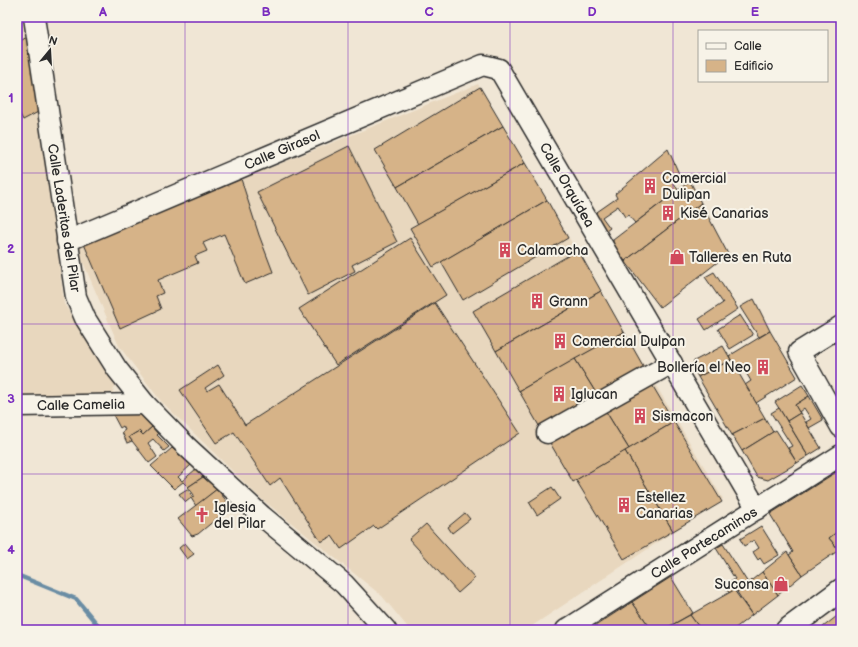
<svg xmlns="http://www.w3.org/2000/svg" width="858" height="647" viewBox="0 0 858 647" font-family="'Balsamiq Sans',sans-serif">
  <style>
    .built { fill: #e8d7be }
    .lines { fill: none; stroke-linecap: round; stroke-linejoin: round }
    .stream { stroke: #6b8da4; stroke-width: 4.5 }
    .building { fill: #d6b388; stroke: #2b2b2b }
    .minor-casing { stroke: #2b2b2b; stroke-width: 23 }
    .major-casing { stroke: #2b2b2b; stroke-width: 25 }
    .minor { stroke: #f7f3e8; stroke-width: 20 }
    .major { stroke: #f7f3e8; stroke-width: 22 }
    .grid { fill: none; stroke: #7b2cbf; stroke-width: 1; stroke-opacity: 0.55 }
    .labels { text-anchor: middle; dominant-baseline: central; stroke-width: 4; stroke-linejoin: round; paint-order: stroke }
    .street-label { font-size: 14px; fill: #2b2b2b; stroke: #f7f3e8 }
    .poi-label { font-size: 14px; fill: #2b2b2b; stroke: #f7f3e8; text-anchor: start }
    .neatline { fill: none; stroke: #7b2cbf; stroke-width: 1.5 }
    .grid-label { font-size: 13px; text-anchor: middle; font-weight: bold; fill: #7b2cbf }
  </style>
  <rect width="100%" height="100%" fill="#f0e6d5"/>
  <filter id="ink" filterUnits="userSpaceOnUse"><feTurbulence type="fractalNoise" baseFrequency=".025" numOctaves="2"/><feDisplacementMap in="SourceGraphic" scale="8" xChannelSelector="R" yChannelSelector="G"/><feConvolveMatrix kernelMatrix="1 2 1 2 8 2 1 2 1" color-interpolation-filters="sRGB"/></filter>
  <g filter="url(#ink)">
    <!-- built -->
    <g class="built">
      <polygon points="17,17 26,17 51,196 64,304 116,383 111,397 17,396"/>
      <polygon points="478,84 723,499 526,630 410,630 382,596 258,496 160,400 119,346 76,246"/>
    </g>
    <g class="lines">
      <!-- stream -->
      <polyline class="stream" points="17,575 76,599 102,630"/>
    </g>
    <!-- building -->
    <g class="building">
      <polygon points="27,37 40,111 23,120 17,108 17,43"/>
      <polygon points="480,87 503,126 397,187 375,150"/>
      <polygon points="503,126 525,163 418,224 397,187"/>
      <polygon points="349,146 397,242 352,265 355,271 308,295 257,192"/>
      <polygon points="668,149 680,176 674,183 678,190 635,223 628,215 625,217 618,206 602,217 610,228 606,231 594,214 617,198 615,194"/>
      <polygon points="525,163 547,200 433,267 410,228"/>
      <polygon points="241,179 259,235 273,272 245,284 224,234 203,243 207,251 195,256 198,263 158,280 163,293 156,296 161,309 120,328 84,244"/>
      <polygon points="690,181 701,203 625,261 613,245 613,240"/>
      <polygon points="547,200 568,238 463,300 441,262"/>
      <polygon points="701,203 728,254 660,307 625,261"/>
      <polygon points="410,238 446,295 336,365 299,309"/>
      <polygon points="578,250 601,291 496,351 473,311"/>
      <polygon points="714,272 738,309 706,330 699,319 723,303 705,277"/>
      <polygon points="601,291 624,332 519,391 496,351"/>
      <polygon points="754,299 770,331 759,337 740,307"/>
      <polygon points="435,303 520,433 377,529 374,526 341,549 332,536 321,542 280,478 270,486 234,432 216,443 180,390 218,365 224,375 205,388 207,391 219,384 245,425"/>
      <polygon points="740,315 753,335 730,349 718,329"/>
      <polygon points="770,331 797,377 756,403 745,385 751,381 745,371 739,374 729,356"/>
      <polygon points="624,332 646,371 599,398 575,359"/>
      <polygon points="723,346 731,360 698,377 693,368 694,361"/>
      <polygon points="575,359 599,398 542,431 519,391"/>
      <polygon points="731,360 765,418 732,435 698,377"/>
      <polygon points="651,383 674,422 629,449 605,410"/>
      <polygon points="802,385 809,396 795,405 800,413 787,421 775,402"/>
      <polygon points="809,396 823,420 809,428 806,422 811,419 804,408 799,412 795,405"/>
      <polygon points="779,408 808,456 797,463 788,448 792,446 771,413"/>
      <polygon points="605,410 629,449 573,482 550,443"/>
      <polygon points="138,412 152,427 143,435 139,431 129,437 132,441 127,443 122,432 125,430 123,426 120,428 112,413"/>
      <polygon points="800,413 821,448 808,456 787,421"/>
      <polygon points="765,418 773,432 742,451 732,435"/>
      <polygon points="674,422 722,502 673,531 625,451"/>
      <polygon points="152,427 158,434 157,435 169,447 164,451 153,439 148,443 157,457 149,463 129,437 139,431 143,435"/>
      <polygon points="776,430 797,463 768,480 757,477 742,451"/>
      <polygon points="172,448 191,465 178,477 182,481 196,469 203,477 188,487 183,482 174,489 151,466"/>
      <polygon points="625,451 673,531 624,559 576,480"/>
      <polygon points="841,469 841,529 829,538 839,550 802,575 789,555 793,552 770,514"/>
      <polygon points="203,477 217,489 196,506 191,498 186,502 179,494 187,489 193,497 194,495 188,487"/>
      <polygon points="552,487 560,499 537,515 529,502"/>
      <polygon points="217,489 233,509 228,513 226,511 198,534 192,536 178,519"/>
      <polygon points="465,513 470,519 452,533 448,527"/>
      <polygon points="426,524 475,578 458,593 409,539"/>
      <polygon points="761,526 779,555 764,564 760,558 758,560 753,552 759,548 754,540 744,546 740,539"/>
      <polygon points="841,529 841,548 839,550 829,538"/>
      <polygon points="185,543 194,554 187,559 179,548"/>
      <polygon points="723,544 748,583 737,592 734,590 729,593 725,586 735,579 716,548"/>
      <polygon points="787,552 802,575 778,595 762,572"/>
      <polygon points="762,572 778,595 752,615 737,592"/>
      <polygon points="671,577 693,613 663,630 652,630 632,602"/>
      <polygon points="734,590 752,615 733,630 701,630 690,615"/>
      <polygon points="632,602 652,630 595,630 592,628"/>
      <polygon points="841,613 841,630 826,630 823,627"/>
      <polygon points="690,615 701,630 663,630"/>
    </g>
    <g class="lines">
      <defs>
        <g id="minor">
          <polyline points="34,17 76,297 85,318 117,369 145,404 186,446 262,516 344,584 386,630"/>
          <polyline points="67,241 483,65 499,69 757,509"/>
          <polyline points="841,326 799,352 841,427"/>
          <polyline points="17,406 145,404"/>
          <polyline points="547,433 672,363"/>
          <polyline points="566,630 841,455"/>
        </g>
        <polyline id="major" points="787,630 841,590"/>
      </defs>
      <!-- minor casing -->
      <use href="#minor" class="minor-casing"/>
      <!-- major casing -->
      <use href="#major" class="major-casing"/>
      <!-- minor -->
      <use href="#minor" class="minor"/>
      <!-- major -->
      <use href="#major" class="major"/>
    </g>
  </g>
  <!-- grid -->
  <path class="grid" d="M185 17V630M348 17V630M510 17V630M673 17V630M17 173H841M17 324H841M17 474H841"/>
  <!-- icons -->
  <defs>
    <symbol id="building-bare" viewBox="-9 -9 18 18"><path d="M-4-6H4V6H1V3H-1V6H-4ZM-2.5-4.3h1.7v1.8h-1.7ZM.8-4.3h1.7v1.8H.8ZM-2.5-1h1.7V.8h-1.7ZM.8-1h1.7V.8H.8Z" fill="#d1495b" stroke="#f7f3e8" stroke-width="2.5" paint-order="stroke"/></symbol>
    <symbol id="shop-bare" viewBox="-9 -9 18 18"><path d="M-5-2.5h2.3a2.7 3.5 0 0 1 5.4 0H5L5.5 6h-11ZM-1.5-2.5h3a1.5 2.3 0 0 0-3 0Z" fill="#d1495b" stroke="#f7f3e8" stroke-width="2.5" paint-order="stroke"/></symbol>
    <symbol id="church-bare" viewBox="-9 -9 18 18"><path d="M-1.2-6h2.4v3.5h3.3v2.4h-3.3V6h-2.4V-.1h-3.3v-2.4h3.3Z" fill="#d1495b" stroke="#f7f3e8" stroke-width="2.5" paint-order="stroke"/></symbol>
  </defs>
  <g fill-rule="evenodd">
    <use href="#building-bare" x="639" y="175" width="22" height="22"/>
    <use href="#building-bare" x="657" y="202" width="22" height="22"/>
    <use href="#building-bare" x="494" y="239" width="22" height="22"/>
    <use href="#shop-bare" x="666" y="246" width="22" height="22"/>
    <use href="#building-bare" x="526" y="290" width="22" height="22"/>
    <use href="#building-bare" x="549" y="330" width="22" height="22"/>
    <use href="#building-bare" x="752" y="356" width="22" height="22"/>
    <use href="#building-bare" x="548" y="383" width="22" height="22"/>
    <use href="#building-bare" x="629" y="405" width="22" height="22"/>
    <use href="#building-bare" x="613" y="494" width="22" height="22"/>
    <use href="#church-bare" x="191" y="504" width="22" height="22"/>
    <use href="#shop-bare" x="770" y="573" width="22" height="22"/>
  </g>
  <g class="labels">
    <!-- street labels -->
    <g class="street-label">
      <text transform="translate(282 150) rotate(-23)">Calle Girasol</text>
      <text transform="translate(567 185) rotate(60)">Calle Orquídea</text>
      <text transform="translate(64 218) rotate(81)">Calle Laderitas del Pilar</text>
      <text transform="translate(81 405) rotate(-1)">Calle Camelia</text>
      <text transform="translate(704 543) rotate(-32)">Calle Partecaminos</text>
    </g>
    <!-- poi labels -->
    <g class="poi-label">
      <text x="662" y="178">Comercial<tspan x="662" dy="16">Dulipan</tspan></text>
      <text x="680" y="213">Kisé Canarias</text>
      <text x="517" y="250">Calamocha</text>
      <text x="689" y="257">Talleres en Ruta</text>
      <text x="549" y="301">Grann</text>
      <text x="572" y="341">Comercial Dulpan</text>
      <text x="751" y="367" text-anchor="end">Bollería el Neo</text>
      <text x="571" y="394">Iglucan</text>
      <text x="652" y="416">Sismacon</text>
      <text x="636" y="497">Estellez<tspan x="636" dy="16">Canarias</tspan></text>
      <text x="214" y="507">Iglesia<tspan x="214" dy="16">del Pilar</tspan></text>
      <text x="769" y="584" text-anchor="end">Suconsa</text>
    </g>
  </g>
  <!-- margin -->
  <rect width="858" height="647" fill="none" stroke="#f7f3e8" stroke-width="44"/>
  <!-- legend -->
  <rect x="698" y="30" width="130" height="52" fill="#f7f3e8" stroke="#a5a39c"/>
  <rect x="706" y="43" width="20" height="6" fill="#f7f3e8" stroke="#a5a39c"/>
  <text x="734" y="50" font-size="12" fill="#2b2b2b">Calle</text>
  <rect x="706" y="60" width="20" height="12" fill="#d6b388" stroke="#a5a39c"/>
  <text x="734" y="70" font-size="12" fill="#2b2b2b">Edificio</text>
  <!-- north arrow -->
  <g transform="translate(50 50) rotate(18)" stroke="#f7f3e8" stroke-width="3" paint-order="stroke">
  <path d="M0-3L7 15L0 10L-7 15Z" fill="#2b2b2b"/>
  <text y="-6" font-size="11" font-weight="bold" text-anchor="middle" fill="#2b2b2b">N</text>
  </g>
  <rect x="22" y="22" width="814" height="603" class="neatline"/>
  <g class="grid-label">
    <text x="103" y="16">A</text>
    <text x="266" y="16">B</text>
    <text x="429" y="16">C</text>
    <text x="592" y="16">D</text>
    <text x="755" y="16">E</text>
    <text x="11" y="102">1</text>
    <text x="11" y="253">2</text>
    <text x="11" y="403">3</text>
    <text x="11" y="554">4</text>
  </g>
</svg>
